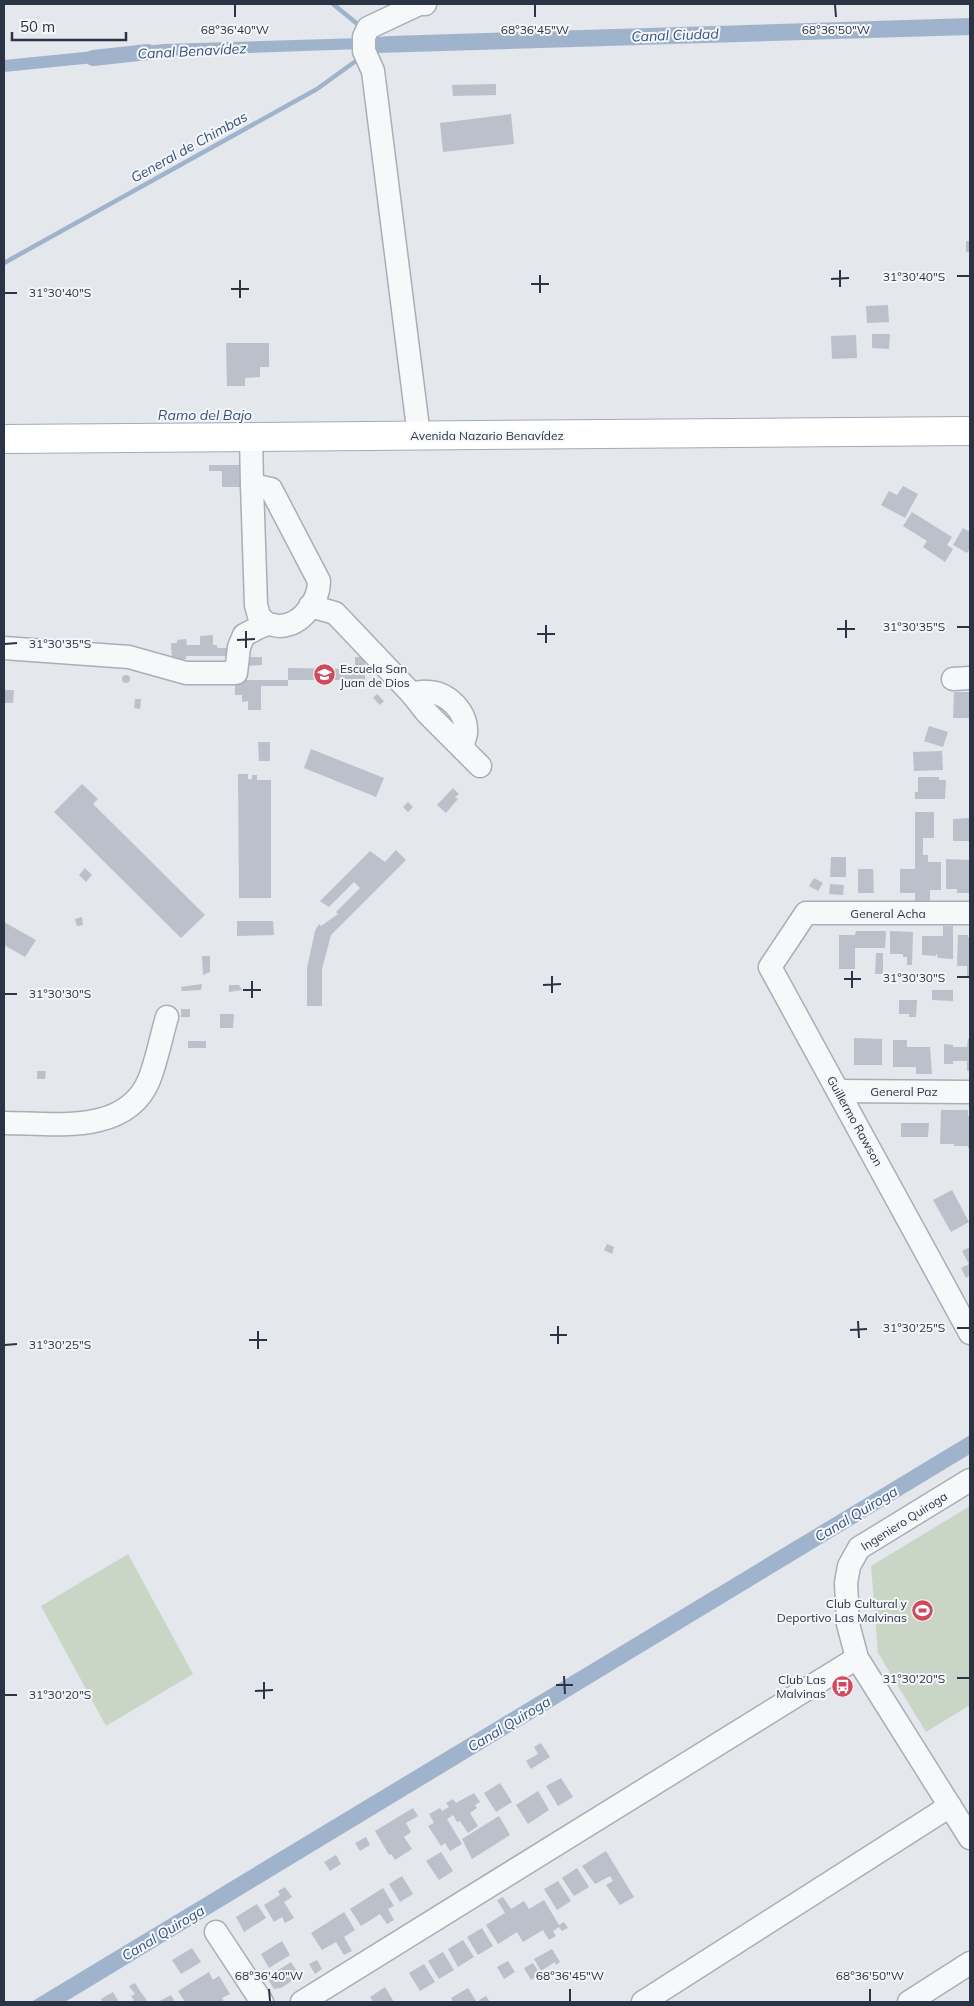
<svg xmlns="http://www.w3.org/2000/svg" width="974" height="2006" viewBox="0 0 974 2006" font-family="Mulish,sans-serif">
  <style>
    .green { fill: #c9d6c5 }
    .water { fill: #9fb4cc }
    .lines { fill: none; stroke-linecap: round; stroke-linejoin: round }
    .stream { stroke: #9fb4cc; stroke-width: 4.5 }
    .canal { stroke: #9fb4cc; stroke-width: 16 }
    .building { fill: #bbc0ca }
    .minor-casing { stroke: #a9aeb7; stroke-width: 25 }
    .major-casing { stroke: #a3abb8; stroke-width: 30 }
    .minor { stroke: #f7f8fa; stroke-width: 22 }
    .major { stroke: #fff; stroke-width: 28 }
    .ticks { fill: none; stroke: #2b3445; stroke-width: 2 }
    .labels { text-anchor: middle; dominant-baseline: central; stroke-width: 4; stroke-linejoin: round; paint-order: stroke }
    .street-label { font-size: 12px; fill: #2b3445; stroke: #f4f6f9 }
    .poi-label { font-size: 12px; fill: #2b3445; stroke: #f4f6f9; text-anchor: end }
    .water-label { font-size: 14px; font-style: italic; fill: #34527a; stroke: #f4f6f9 }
    .ticks-label { font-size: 12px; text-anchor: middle; fill: #2b3445; stroke: #f4f6f9; stroke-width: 4; stroke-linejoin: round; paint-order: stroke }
  </style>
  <rect width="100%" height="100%" fill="#e4e7ec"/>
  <!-- green -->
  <g class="green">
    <polygon points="970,1506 970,1705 926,1732 878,1653 871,1566"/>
    <polygon points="128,1554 193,1674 106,1726 41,1606"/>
  </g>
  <!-- water -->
  <g class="water">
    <polygon points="970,18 970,35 377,53 370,57 370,30 377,37 391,36"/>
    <polygon points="361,38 361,49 164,56 126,60 126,48 164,44"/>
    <polygon points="114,49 114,61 4,72 4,60"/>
    <polygon points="970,1435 970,1454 65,2002 31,2002"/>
  </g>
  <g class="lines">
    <!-- stream -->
    <g class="stream">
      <polyline points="333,4 361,27"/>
      <polyline points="4,263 317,89 360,58"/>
    </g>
    <!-- canal -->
    <polyline class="canal" points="93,58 148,52"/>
  </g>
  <!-- building -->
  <g class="building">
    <polygon points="496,84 496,95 453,96 452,85"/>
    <polygon points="511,114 514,144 443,152 440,123"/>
    <rect x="966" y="241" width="4" height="11"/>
    <polygon points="888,305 889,322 867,323 866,306"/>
    <polygon points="872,334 890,334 889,349 872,348"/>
    <polygon points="856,335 857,358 832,359 831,336"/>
    <polygon points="226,343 269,343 269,367 260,367 260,377 245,378 245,386 227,386"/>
    <polygon points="209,465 243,465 243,487 222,487 222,471 209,471"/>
    <polygon points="903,486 918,494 905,518 881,505 889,491 897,495"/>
    <polygon points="912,512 952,537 947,545 953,549 945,562 923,547 927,541 903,526"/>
    <polygon points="963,528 970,532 970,549 967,553 953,545"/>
    <polygon points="213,635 213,645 217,645 217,648 227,648 227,656 186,656 186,659 172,659 171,643 177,643 177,640 186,639 187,645 200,645 200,636"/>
    <polygon points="248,657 262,657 262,665 248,666"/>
    <polygon points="355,657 365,657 365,680 288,680 288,686 261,686 261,710 248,710 248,701 242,702 242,695 235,695 235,680 288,680 288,668 355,669"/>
    <circle cx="126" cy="679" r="4"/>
    <polygon points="4,690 14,690 13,703 4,703"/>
    <polygon points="954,692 970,692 970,718 953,718"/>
    <polygon points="377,694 384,701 380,705 373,698"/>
    <polygon points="135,699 141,699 140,709 134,708"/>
    <polygon points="929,726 948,732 943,747 924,741"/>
    <polygon points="258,742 270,742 270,761 259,761"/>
    <polygon points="311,749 384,778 376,797 304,768"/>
    <polygon points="942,751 943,770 914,771 913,752"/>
    <polygon points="238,774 248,774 248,779 252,779 252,775 257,775 257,780 271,780 271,898 239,898"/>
    <polygon points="918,777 939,777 939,780 946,780 945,799 915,799 915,792 918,792"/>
    <polygon points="82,784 98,799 93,804 205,915 181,938 54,812"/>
    <polygon points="453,788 459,794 455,797 458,799 446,813 437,805"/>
    <polygon points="408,802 413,807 408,812 403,807"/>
    <polygon points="915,812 934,812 934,838 923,838 923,855 928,855 928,862 941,862 941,890 930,890 930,901 915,901 915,893 900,893 900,869 915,869"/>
    <polygon points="970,818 970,841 953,841 953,819"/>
    <polygon points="396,850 406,860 331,935 322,969 322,1006 307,1006 307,968 315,931 319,924 321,926 338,914 336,912 360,888 354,882 329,907 320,901 370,851 385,862"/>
    <polygon points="831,857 846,857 846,877 830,877"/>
    <polygon points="946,859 970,860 970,893 957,893 957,889 946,889"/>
    <polygon points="85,868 92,875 86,882 79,875"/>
    <polygon points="858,869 873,869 874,893 858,893"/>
    <polygon points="814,878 823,883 818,891 809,886"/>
    <polygon points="830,884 844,885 843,895 829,894"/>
    <polygon points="82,917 83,925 77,926 75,919"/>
    <polygon points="237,921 273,921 274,935 237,936"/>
    <polygon points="4,922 36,940 25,957 4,945"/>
    <polygon points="943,926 953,926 953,959 938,958 936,953 936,956 922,955 922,936 943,936"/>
    <polygon points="856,931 886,931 885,948 855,948 855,969 839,969 839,935 855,935"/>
    <polygon points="890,931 913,932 912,965 907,965 907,957 903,957 903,954 890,954"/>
    <polygon points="958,935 968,935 968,937 970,937 970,978 967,978 967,966 957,966"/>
    <polygon points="876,953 883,953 883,974 875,974"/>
    <polygon points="202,956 210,956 210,972 203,975"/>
    <polygon points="202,984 201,990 182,991 181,987"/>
    <polygon points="229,985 239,985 242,990 229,992"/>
    <polygon points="932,990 953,990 953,1001 932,1000"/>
    <polygon points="899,1000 917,1000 916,1017 909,1017 909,1014 899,1014"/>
    <rect x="181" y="1009" width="9" height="8"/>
    <polygon points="220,1014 234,1014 233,1028 220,1028"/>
    <polygon points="854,1038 882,1039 882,1065 854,1065"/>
    <polygon points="968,1039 970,1039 970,1071 967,1071 967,1061 953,1061 953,1064 944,1064 944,1044 953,1045 953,1047 967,1047"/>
    <polygon points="893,1040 907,1040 907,1047 930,1047 932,1074 916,1074 916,1067 893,1067"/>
    <rect x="188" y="1041" width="18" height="7"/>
    <polygon points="37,1071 46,1071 45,1079 37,1079"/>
    <polygon points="941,1110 968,1110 968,1116 970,1116 970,1148 968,1148 968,1146 954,1146 954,1144 940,1144"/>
    <polygon points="901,1123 929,1123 928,1137 901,1137"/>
    <polygon points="952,1190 969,1222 951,1232 933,1200"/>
    <polygon points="607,1244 614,1247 612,1254 604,1250"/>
    <polygon points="970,1247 970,1275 966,1278 961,1268 969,1264 962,1251"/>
    <polygon points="541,1743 550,1757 531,1769 526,1761 538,1754 534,1747"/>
    <polygon points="561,1778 573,1797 558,1806 546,1786"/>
    <polygon points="500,1783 512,1802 496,1812 484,1793"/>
    <polygon points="538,1791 549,1810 528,1824 516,1805"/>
    <polygon points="474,1793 480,1802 475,1805 477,1808 470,1813 478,1826 468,1833 460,1821 457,1822 453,1815 447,1819 462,1844 450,1851 445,1843 441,1846 428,1826 434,1823 429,1814 440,1808 442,1811 449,1807 446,1803 453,1799 456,1803"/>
    <polygon points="413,1808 418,1816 406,1823 411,1832 404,1837 412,1849 395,1860 391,1854 389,1855 375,1831"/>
    <polygon points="499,1816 510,1835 472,1859 462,1839"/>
    <polygon points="366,1837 370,1845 360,1851 355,1843"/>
    <polygon points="606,1851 634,1897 620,1905 606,1885 613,1881 610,1876 595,1884 582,1866"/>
    <polygon points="441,1852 453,1871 439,1880 426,1861"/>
    <polygon points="336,1855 341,1864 330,1871 324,1862"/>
    <polygon points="577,1868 589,1887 574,1896 562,1878"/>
    <polygon points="402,1876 413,1894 400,1902 389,1884"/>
    <polygon points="558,1881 571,1901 557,1910 544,1889"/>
    <polygon points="285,1887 292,1897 284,1902 294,1918 285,1923 282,1917 274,1922 264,1905 280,1895 278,1891"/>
    <polygon points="383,1888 394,1906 388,1909 394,1920 387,1924 380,1914 361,1926 350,1909"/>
    <polygon points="503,1897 511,1909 524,1901 529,1909 544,1900 559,1925 564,1922 568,1928 562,1931 559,1927 553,1931 556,1936 549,1940 543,1930 523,1942 517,1932 498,1944 486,1925 505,1913 497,1900"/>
    <polygon points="257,1904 266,1918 244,1932 236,1917"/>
    <polygon points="344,1912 355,1930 344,1937 352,1951 344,1955 336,1942 322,1950 311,1933"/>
    <polygon points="482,1928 493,1946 478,1955 467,1937"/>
    <polygon points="463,1940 474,1957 458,1967 448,1949"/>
    <polygon points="282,1941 290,1955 269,1968 261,1954"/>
    <polygon points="192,1948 201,1962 181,1974 172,1960"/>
    <polygon points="552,1949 560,1962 556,1965 555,1962 541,1971 534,1959"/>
    <polygon points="443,1952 454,1970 439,1979 428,1961"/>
    <polygon points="317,1960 322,1969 315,1974 309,1964"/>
    <polygon points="508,1961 515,1972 504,1979 497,1967"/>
    <polygon points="291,1962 300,1976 281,1988 274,1989 267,1977"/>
    <polygon points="533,1963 540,1974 531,1980 524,1968"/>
    <polygon points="424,1964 435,1982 420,1991 409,1973"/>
    <polygon points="209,1972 213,1980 219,1976 230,1994 222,1998 224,2002 185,2002 178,1991"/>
    <polygon points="135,1983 140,1991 148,2002 130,2002 134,2000 131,1996 135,1994 129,1986"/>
    <polygon points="385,1987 394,2002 373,2002 370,1997"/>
    <polygon points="468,1988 477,2002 453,2002 451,1998"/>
    <polygon points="113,1992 119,2002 103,2002 101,1999"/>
    <polygon points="171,1995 175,2002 158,2002"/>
    <polygon points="486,1996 490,2002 480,2002 479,2000"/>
  </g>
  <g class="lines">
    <defs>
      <g id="minor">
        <polyline points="419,436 373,71 364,51 364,37 368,28 419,4 425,4"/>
        <polyline points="251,437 252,485"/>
        <polyline points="310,606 335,613 412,694 427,713 480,766"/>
        <path d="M4 648 129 657 186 673H236L239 647 244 635C251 632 258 627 265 625 270 623 275 626 280 626 302 625 319 601 319 581L271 489 252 485 256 605 259 616 267 624"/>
        <polyline points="953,679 970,678"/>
        <path d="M412 694C416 693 422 691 427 692 448 692 467 712 466 733 465 738 463 743 462 748"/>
        <polyline points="970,913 806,913 770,967 970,1333"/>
        <polyline points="838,1091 970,1092"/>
        <path d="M4 1123C52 1123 126 1136 149 1080 157 1060 161 1037 167 1017"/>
        <polyline points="970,1480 859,1548 849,1566 846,1583 848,1624 857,1658 970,1838"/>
        <polyline points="216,1932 262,2002"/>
        <polyline points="302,2002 857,1658"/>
        <polyline points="643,2002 950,1806"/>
        <polyline points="909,2002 970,1963"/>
      </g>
      <polyline id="major" points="4,439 970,431"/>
    </defs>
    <!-- minor casing -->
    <use href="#minor" class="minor-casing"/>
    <!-- major casing -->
    <use href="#major" class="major-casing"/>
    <!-- minor -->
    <use href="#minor" class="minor"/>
    <!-- major -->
    <use href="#major" class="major"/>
  </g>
  <!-- ticks -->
  <path class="ticks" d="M235 5V17M535 5V17M835 5 836 17M840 270V287M540 275V293M957 276H969M831 279 849 278M240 280V298M531 284H549M231 289H249M5 293H17M846 620V638M546 625V643M957 627H969M837 629H855M246 631V648M537 634H555M237 640 255 639M5 644 17 643M852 971V988M552 976V993M957 977H969M844 979H861M252 981V998M543 985 561 984M243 990H261M5 994H17M858 1321 859 1338M558 1326V1344M957 1328H969M850 1330 867 1329M258 1331V1349M550 1335H567M249 1340H267M5 1345 17 1344M564 1676 565 1694M957 1678H969M264 1682V1699M556 1685H573M255 1691 273 1690M5 1695H17M269 1989 270 2001M570 1989V2001M870 1989V2001"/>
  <!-- icons -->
  <defs>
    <symbol id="school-disc" viewBox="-11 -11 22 22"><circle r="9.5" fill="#d1495b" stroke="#f4f6f9"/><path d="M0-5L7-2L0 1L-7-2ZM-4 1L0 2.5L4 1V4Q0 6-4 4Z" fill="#fff"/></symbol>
    <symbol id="stadium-disc" viewBox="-11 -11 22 22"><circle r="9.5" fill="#d1495b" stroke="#f4f6f9"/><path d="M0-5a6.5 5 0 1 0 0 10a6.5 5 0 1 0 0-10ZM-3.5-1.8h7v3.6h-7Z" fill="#fff"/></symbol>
    <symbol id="bus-disc" viewBox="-11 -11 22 22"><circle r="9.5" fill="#d1495b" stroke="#f4f6f9"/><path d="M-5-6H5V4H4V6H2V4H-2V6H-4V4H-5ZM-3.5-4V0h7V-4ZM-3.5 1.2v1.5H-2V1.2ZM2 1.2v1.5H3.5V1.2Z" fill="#fff"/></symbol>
  </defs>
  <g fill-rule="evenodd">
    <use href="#school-disc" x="312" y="662" width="25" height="25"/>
    <use href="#stadium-disc" x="910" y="1598" width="25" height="25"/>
    <use href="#bus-disc" x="830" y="1674" width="25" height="25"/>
  </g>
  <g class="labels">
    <!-- street labels -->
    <g class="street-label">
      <text x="487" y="435">Avenida Nazario Benavídez</text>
      <text x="888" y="913">General Acha</text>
      <text x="904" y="1091">General Paz</text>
      <text transform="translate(855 1121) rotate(61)">Guillermo Rawson</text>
      <text transform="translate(904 1521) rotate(-32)">Ingeniero Quiroga</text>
    </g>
    <!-- poi labels -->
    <g class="poi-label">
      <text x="340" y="668" text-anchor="start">Escuela San<tspan x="340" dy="14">Juan de Dios</tspan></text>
      <text x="907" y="1603">Club Cultural y<tspan x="907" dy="14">Deportivo Las Malvinas</tspan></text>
      <text x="826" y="1679">Club Las<tspan x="826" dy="14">Malvinas</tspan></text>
    </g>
    <!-- water labels -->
    <g class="water-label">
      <text transform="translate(675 35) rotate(-2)">Canal Ciudad</text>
      <text transform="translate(192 51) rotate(-3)">Canal Benavídez</text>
      <text transform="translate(189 147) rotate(-29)">General de Chimbas</text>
      <text x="205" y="415">Ramo del Bajo</text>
      <text transform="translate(856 1514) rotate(-31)">Canal Quiroga</text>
      <text transform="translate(509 1724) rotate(-31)">Canal Quiroga</text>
      <text transform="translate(163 1933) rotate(-31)">Canal Quiroga</text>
    </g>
  </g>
  <g class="ticks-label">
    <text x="235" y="34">68°36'40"W</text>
    <text x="535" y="34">68°36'45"W</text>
    <text x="836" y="34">68°36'50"W</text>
    <text x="914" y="281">31°30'40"S</text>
    <text x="60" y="297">31°30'40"S</text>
    <text x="914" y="631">31°30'35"S</text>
    <text x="60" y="648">31°30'35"S</text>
    <text x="914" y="982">31°30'30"S</text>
    <text x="60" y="998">31°30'30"S</text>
    <text x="914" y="1332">31°30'25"S</text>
    <text x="60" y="1349">31°30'25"S</text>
    <text x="914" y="1683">31°30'20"S</text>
    <text x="60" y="1699">31°30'20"S</text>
    <text x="269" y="1980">68°36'40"W</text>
    <text x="570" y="1980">68°36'45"W</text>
    <text x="870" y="1980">68°36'50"W</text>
  </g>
  <!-- border -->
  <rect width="974" height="2006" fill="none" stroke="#2b3445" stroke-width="10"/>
  <!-- scale -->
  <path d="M12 32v8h114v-8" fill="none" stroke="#2b3445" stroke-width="2.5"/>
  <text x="20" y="32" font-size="15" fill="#2b3445" stroke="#f4f6f9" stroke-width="4" paint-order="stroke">50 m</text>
</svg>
